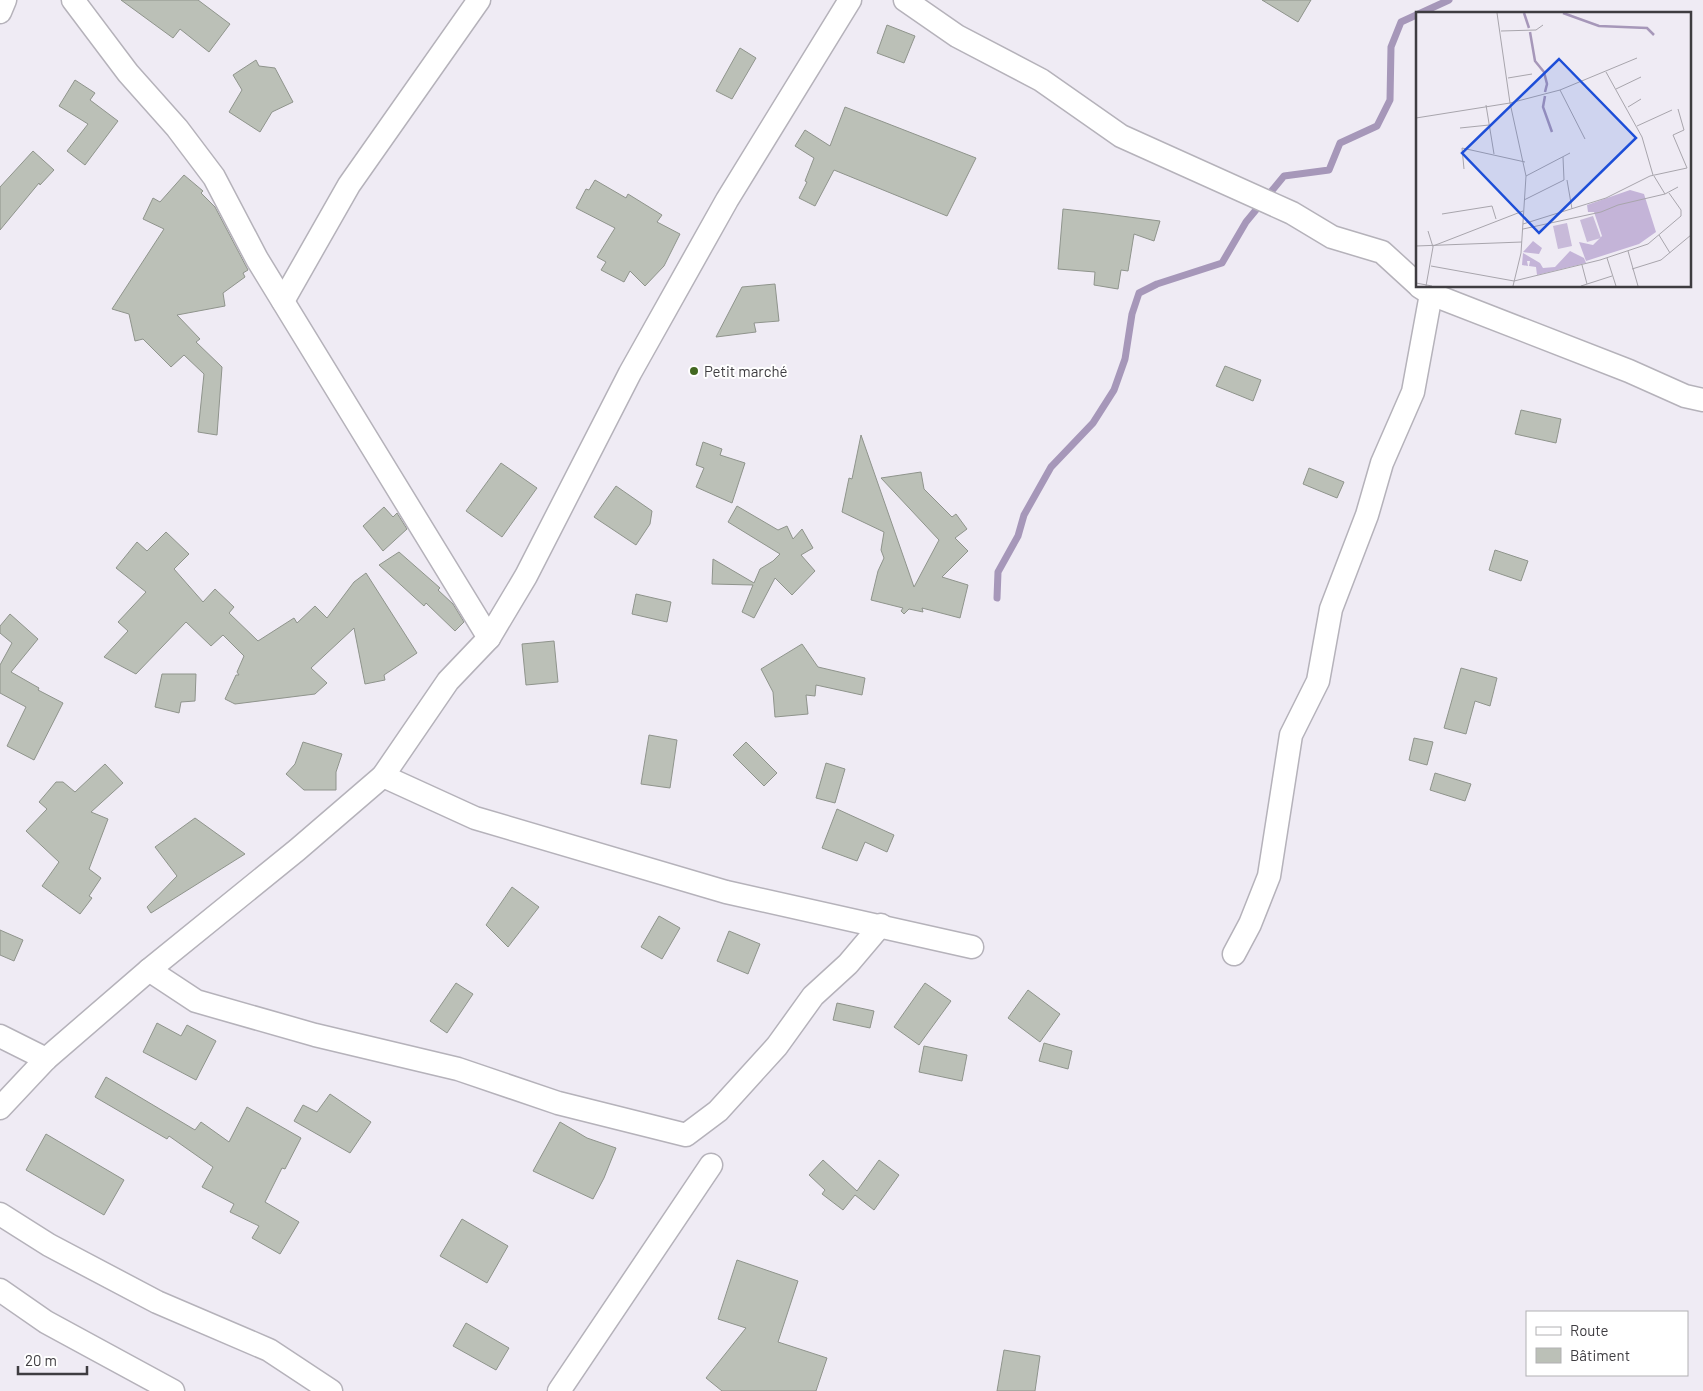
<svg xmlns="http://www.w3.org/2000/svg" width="1703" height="1391" viewBox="0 0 1703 1391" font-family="Barlow,sans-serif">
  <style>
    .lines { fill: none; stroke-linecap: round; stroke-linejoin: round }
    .stream { stroke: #a697b9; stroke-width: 7 }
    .building { fill: #bbc0b7; stroke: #8f948c }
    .street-casing { stroke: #b5b2ba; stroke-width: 25 }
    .street { stroke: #fff; stroke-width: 22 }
    .poi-dot { fill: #426720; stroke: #fff; stroke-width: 2 }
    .labels { text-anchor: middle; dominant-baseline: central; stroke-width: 4; stroke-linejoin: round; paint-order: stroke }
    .poi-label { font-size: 15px; fill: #3e3c40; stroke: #fff; text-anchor: start }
    .inset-river { fill: none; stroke: #a697b9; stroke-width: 2.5 }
    .inset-road { fill: none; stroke: #a8a5ac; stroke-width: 1 }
    .view { fill: #1d4ed8; fill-opacity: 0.15; stroke: #1d4ed8; stroke-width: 2.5 }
    .inset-edge { fill: none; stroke: #3e3c40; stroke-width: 2.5 }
  </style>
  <rect width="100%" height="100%" fill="#efebf4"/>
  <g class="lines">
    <!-- stream -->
    <polyline class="stream" points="997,598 998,572 1018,536 1024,515 1051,467 1093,423 1114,390 1125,359 1132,314 1139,293 1157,284 1222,263 1246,222 1284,176 1329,170 1340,143 1377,126 1390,100 1391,47 1401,22 1449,0"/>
  </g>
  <!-- building -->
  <g class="building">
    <polygon points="121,0 198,0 230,24 209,52 180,29 173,38"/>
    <polygon points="1262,0 1311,0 1298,22"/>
    <polygon points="887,25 915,36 904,63 877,53"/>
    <polygon points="740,48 756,58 732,99 716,91"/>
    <polygon points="256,60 259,66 275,68 293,102 272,112 260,132 229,112 242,90 233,75"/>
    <polygon points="75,80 95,93 90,100 118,121 85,165 67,151 88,124 59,106"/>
    <polygon points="845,107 976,158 947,216 834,170 815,206 799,198 807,182 805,181 814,158 795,146 805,130 830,146"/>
    <polygon points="33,151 54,170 40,185 39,183 0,230 0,187"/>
    <polygon points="184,175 203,191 201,193 215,207 248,270 243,273 245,277 223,293 225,306 177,315 200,339 196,342 222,367 217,435 198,432 204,374 184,355 171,367 143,339 135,341 129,314 112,309 164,229 143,219 153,198 160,202"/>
    <polygon points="595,180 626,198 628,194 662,215 657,222 680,234 664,266 645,286 630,271 624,282 601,270 606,262 597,257 615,228 576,208 586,189 589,190"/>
    <polygon points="1063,209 1098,213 1160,221 1154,241 1134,234 1128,271 1121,270 1118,289 1094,285 1095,272 1058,269"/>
    <polygon points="775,284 779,321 754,323 756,332 716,337 742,287"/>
    <polygon points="1225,366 1261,380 1253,401 1216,386"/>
    <polygon points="1521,410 1561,419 1556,443 1515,434"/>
    <polygon points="861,435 914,587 939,540 881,478 921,472 924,489 952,517 956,514 967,529 955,538 968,551 942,577 968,585 960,618 922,608 923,612 909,609 904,614 901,611 903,608 871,600 878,571 884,558 881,550 884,532 842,512 849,478 852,479"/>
    <polygon points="703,442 722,449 720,455 745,463 732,503 696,487 704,468 696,465"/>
    <polygon points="501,463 537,488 502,537 466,511"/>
    <polygon points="1309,468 1344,482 1337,498 1303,484"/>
    <polygon points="616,486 652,511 650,524 636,545 594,517"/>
    <polygon points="737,506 778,530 787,526 793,539 802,529 813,548 801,555 815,571 792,595 775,578 754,618 742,612 753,585 712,584 713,559 754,583 760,569 773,561 780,554 728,522"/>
    <polygon points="384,507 393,517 397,513 407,529 383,551 363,526"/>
    <polygon points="166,532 189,554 174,569 203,602 215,589 234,607 229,613 258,641 294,618 297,623 315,606 327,618 354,582 366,573 417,653 384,675 385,680 365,684 354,628 311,668 327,683 315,694 235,704 225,699 236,675 239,675 237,672 244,656 223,635 211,646 186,622 136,674 104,657 128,631 118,622 146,592 116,568 137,542 147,551"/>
    <polygon points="1495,550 1528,561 1521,581 1489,570"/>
    <polygon points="399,552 440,588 438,590 453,604 464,622 455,631 426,603 424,606 379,565"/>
    <polygon points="636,594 671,602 667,622 632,614"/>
    <polygon points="10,614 38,639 11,672 39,688 38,690 63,703 34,760 7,746 26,707 0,693 0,665 12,643 0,633 0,626"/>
    <polygon points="554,641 558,682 526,685 522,644"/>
    <polygon points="802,644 818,667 865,678 862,695 816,685 815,696 806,695 808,714 775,717 773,692 761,669"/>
    <polygon points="1461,668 1497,678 1490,706 1475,701 1466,734 1444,728"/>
    <polygon points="162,674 196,674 195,701 181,702 179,713 155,707"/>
    <polygon points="649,735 677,740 670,788 641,784"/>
    <polygon points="1414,738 1433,742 1427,765 1409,760"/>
    <polygon points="303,742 342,754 336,772 336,790 304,790 286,774 295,764"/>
    <polygon points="746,742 777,773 764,786 733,755"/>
    <polygon points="826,763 845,769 835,803 816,798"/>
    <polygon points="105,764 123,783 91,812 108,819 89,869 101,878 89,896 92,898 80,914 42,886 59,862 26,831 47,809 39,802 56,782 63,782 75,792"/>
    <polygon points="1435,773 1471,784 1465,801 1430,790"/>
    <polygon points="837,809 894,835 887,852 865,842 857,861 822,848"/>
    <polygon points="195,818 245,854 151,913 147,907 177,876 155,847"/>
    <polygon points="512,887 539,907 508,947 486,925"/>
    <polygon points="659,916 680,928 662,959 641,947"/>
    <polygon points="0,930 23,940 14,961 0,955"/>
    <polygon points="729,931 760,944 748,974 717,961"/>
    <polygon points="456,983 473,994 447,1033 430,1021"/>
    <polygon points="925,983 951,1001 919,1045 894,1027"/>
    <polygon points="1028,990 1060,1014 1040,1042 1008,1018"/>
    <polygon points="837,1003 874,1011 870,1028 833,1020"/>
    <polygon points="157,1023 181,1036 187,1025 216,1041 196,1080 143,1052"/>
    <polygon points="1044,1043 1072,1051 1068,1069 1039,1061"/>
    <polygon points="924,1046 967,1055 962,1081 919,1072"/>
    <polygon points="106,1077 195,1130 201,1122 229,1142 247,1107 301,1138 285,1169 282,1168 265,1202 299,1222 280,1254 252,1238 259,1226 230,1212 234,1204 202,1187 213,1167 169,1136 167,1139 95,1097"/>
    <polygon points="330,1094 371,1122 350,1153 294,1121 303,1105 317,1112"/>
    <polygon points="560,1122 587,1138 616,1148 604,1178 593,1199 533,1171"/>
    <polygon points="46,1134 124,1180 104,1215 26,1170"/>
    <polygon points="823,1160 857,1191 879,1160 899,1175 874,1210 855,1195 843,1210 822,1194 825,1190 809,1175"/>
    <polygon points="462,1219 508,1246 487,1283 440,1256"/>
    <polygon points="737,1260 798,1281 778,1342 827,1358 816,1391 722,1391 706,1378 746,1328 718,1319"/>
    <polygon points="466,1323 509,1348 496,1370 453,1346"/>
    <polygon points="1004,1350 1040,1356 1035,1391 997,1391"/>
  </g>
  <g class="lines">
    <defs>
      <g id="street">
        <polyline points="73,0 128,73 177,128 214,177 257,259 489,638"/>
        <polyline points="905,0 957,36 1041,80 1121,136 1292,213 1332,237 1382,252 1417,284"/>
        <polyline points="0,12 5,0"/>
        <polyline points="1420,287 1431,294 1629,371 1685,396 1703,400"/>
        <polyline points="283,301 349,185 479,0"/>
        <polyline points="383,776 475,818 726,892 972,947"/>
        <polyline points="1234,954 1250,924 1269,876 1291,735 1318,681 1331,609 1367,515 1382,463 1413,392 1431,294"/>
        <polyline points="149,970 196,1001 315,1035 458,1069 558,1103 686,1135 718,1111 777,1046 813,996 848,964 881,925"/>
        <polyline points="0,1036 46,1059"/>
        <polyline points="0,1108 46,1059 149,970 297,850 383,776 448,681 489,638 526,576 630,373 727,200 850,0"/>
        <polyline points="0,1214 49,1245 157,1302 269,1350 331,1391"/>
        <polyline points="0,1290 46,1322 173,1391"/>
        <polyline points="559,1391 711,1165"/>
      </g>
    </defs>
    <!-- street casing -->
    <use href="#street" class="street-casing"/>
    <!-- street -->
    <use href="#street" class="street"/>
  </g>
  <!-- markers -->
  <circle class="poi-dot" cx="694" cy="371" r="5"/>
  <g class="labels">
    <!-- poi labels -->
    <g class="poi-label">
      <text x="704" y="371">Petit marché</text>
    </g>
  </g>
  <!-- overview -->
  <g transform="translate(1416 12)">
    <rect width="275" height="275" fill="#efebf4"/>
    <path d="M177 204 185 226 171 230 164 208ZM151 211 156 234 142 237 137 214Z" fill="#c8bad9"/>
    <path d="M214 178 228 182 240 220 223 232 170 249 163 230 177 233 186 224 178 200H172L171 193ZM117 229 126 236 123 242 107 240ZM154 239 168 246 170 251 121 263 120 255 113 254 114 249H111L112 254 106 253 107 241 124 251 127 256 139 255Z" fill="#c4b4d8"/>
    <path class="inset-river" d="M108 1 113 16M147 1 183 14 231 16 238 23M114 20 119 49 128 60 131 72 129 80M129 84 127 95 136 120"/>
    <path class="inset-road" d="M81 1 94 91 144 78 221 46M85 19 120 18 127 13M190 60 226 125 237 163M92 66 116 62M200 77 225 65M144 78 169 127M70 93 78 142M212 95 225 87M0 106 94 91 110 164 105 241 97 274M221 114 256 98M44 116 73 113M48 157 46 136 109 150M110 164 154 141M238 164 249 182M151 168 156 197M108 188 148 168 147 145M26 202 76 194 80 207M107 212 190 186 234 164 271 156 257 123 268 118 262 97M107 217 185 200 202 193 249 182 262 175M243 223 254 241M0 234 106 230M17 234 107 199M212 239 222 274M191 246 200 274M166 253 171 272M15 254 98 269 184 248 232 232 265 204V198L253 181M216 257 245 248 275 223M0 271 16 274M10 274 17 235 12 219M165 274 196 264"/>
    <path class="view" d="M143 47 220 126 123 221 46 141Z"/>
    <rect width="275" height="275" class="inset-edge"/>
  </g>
  <!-- legend -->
  <rect x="1526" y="1311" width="162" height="65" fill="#ffffff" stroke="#b2b1b3"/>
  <rect x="1536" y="1327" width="25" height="8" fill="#ffffff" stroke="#b2b1b3"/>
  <text x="1570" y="1336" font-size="15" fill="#3e3c40">Route</text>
  <rect x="1536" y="1348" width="25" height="15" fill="#bbc0b7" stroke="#b2b1b3"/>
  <text x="1570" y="1361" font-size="15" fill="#3e3c40">Bâtiment</text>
  <!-- scale -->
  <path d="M18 1366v8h69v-8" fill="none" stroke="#3e3c40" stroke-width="2.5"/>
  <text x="25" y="1366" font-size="15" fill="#3e3c40" stroke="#ffffff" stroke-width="4" paint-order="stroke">20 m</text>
</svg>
